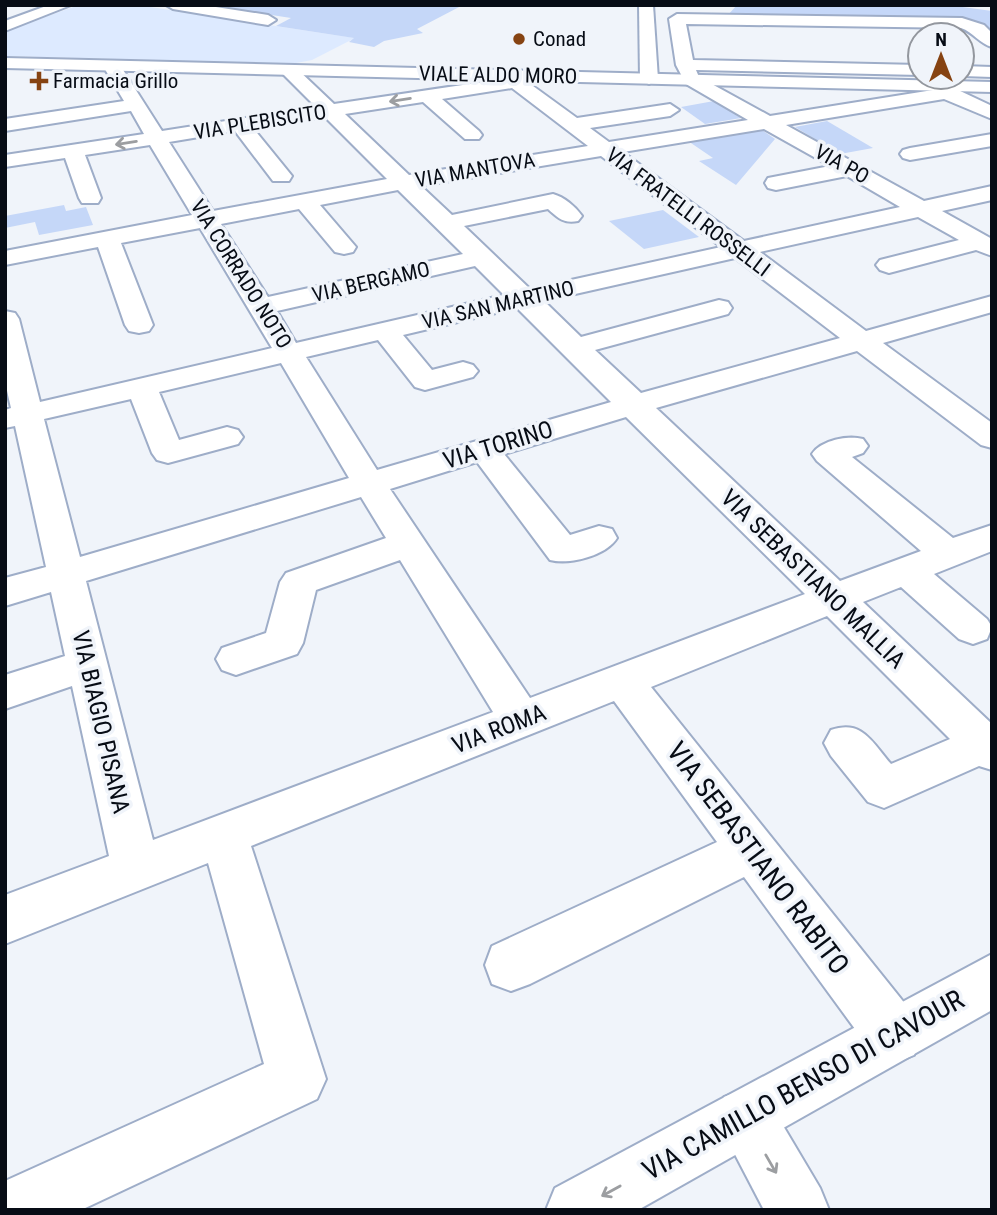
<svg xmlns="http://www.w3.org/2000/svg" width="997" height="1215" viewBox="0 0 997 1215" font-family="'Roboto Condensed',sans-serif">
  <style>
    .built { fill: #ddeaff }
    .green { fill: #c5d7f8 }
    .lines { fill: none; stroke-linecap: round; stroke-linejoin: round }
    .street-casing { stroke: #9eadc8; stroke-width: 4 }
    .secondary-casing { stroke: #9eadc8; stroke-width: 4 }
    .street { fill: #fff; fill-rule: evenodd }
    .secondary { fill: #fff; fill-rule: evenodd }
    .oneway { stroke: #9c9ea1 }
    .poi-dot { fill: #864312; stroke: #f0f4fa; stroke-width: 2.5 }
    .labels { text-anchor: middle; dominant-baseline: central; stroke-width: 7; stroke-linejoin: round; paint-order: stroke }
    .far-poi-label { font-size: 21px; fill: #070c15; stroke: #f0f4fa; text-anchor: start }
    .far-street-label { font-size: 21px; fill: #070c15; stroke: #f0f4fa }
    .street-label { font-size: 24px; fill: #070c15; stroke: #f0f4fa }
    .near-street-label { font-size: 28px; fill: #070c15; stroke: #f0f4fa }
  </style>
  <rect width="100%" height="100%" fill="#f0f4fa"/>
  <!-- built -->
  <polygon class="built" points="79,5 137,5 355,38 312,60 291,64 5,56 5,31"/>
  <!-- green -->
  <g class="green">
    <polygon points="206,5 463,5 417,29 423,33 384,41 374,47 349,42 354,38 276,26 291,18"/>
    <polygon points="737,5 948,5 992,11 992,34 980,22 727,16"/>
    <polygon points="714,101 741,118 705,124 681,107"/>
    <polygon points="827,121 873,148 840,154 795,127"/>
    <polygon points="762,130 775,139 736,185 699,161 713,158 688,141"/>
    <polygon points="64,205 66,211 86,207 93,225 39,235 35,222 5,228 5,216"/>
    <polygon points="663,210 699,237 644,249 609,221"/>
  </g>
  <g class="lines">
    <defs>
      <g id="street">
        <polygon points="49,5 71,5 5,31 5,21"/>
        <polygon points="166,5 203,5 268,15 276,20 268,25 173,9"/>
        <polygon points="639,5 653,5 658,79 649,84 640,79"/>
        <path d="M677 14 962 18 984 25 992 33V47C980 44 973 32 961 28L686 24 693 60 920 65V75L696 70 699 77 770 116 933 90 930 86 933 82 939 81 992 106V119L944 99 786 125 924 201 992 186V200L942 211 992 239V256L976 250 889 273 880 270 876 265 880 260 959 240 918 217 760 252 866 331 992 296V312L883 343 992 423V448L981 445 857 351 656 408 840 581 921 551 817 461 812 454C821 440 848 435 863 439L868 446 863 453 852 457 953 538 992 525V551L934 574 987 619 992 627 987 639 973 644 959 639 901 587 863 602 992 724V770L979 766 884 808 868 802 831 756 824 743 831 730C862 719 872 742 891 764L950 739 827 616 651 687 914 1015 922 1035 914 1055 894 1063 874 1055 744 877 530 984 511 991 492 984 485 965 492 946 717 842 614 701 251 846 326 1079 317 1099 81 1210H5V1181L264 1064 208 863 5 944V895L109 856 72 686 5 709V675L65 656 51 592 5 606V578L46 567 15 426 5 428V410L11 408 5 382V311L15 313 19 319 40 402 272 348 200 228 121 243 153 325 149 331 139 333 129 331 125 325 98 247 5 265V251L192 215 150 145 85 155 101 198 98 203H82L79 198 65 158 5 167V155L144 134 131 111 5 131V119L124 101 103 66 112 61 118 62 162 131 316 107 280 71 289 66 295 67 334 104 516 77 522 78 577 118 670 104 679 110 670 116 590 128 609 142 748 120 686 84 676 65 669 19ZM512 88 588 146 409 175 345 114 423 102 465 139H479L482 135 479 131 442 99ZM325 117 387 179 213 211 169 142 235 131 273 181H289L292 176 253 128ZM764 129 830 166 768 178 765 183 768 188 776 190 847 176 900 207 744 241 623 152ZM601 156 721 247 530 289 464 226 548 209C558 218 564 224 578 221L582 216C575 206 564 197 553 194L452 215 421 186ZM398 190 463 254 268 297 221 224 299 209 335 252 344 254 353 252 356 247 320 205ZM735 258 840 338 641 393 595 350 728 314 732 308 728 302 719 300 581 337 544 301ZM475 266 504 295 296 343 277 311ZM517 308 611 402 377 470 306 357 378 340 415 387 425 390 473 377 478 371 473 365 463 362 432 370 403 335ZM281 363 349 478 80 557 44 419 131 399 152 453 157 460 168 463 238 444 243 437 238 430 227 427 179 440 159 392ZM626 417 805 594 530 698 390 489 477 462 550 560C569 565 606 556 617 538L612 529 599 526 570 535 504 454ZM361 497 386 538 286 573 280 582 266 633 222 648 216 659 222 670 236 675 297 654 303 643 316 590 400 560 493 712 153 840 86 581Z"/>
        <polygon points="962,66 992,67 992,77 962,76"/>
        <polygon points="992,134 992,146 910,160 903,158 900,154 903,150 910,148"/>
        <polygon points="745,1089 766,1097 820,1188 829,1210 764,1210 716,1118 724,1097"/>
      </g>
      <g id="secondary">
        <polygon points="5,58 992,82 992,92 5,68"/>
        <polygon points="992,954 992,1010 638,1210 546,1210 555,1188"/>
      </g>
    </defs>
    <!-- street casing -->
    <use href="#street" class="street-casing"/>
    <!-- secondary casing -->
    <use href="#secondary" class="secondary-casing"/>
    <!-- street -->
    <use href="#street" class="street"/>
    <!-- secondary -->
    <use href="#secondary" class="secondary"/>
  </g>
  <!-- one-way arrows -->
  <defs><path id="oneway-shaft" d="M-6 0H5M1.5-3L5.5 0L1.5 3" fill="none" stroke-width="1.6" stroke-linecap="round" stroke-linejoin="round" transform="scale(1.75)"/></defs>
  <g class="oneway">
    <use href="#oneway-shaft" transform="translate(400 100) rotate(171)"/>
    <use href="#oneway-shaft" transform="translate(126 143) rotate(171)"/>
    <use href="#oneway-shaft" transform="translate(771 1164) rotate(60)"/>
    <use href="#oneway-shaft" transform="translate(611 1191) rotate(151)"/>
  </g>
  <!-- markers -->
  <g class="poi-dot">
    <circle cx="519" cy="39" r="7"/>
    <path d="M35.5 70.5h7v7h7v7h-7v7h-7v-7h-7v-7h7z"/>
  </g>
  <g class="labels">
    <!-- far-poi labels -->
    <g class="far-poi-label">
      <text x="533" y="39">Conad</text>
      <text x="53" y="81">Farmacia Grillo</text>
    </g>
    <!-- far-street labels -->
    <g class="far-street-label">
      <text transform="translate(498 75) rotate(1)">VIALE ALDO MORO</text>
      <text transform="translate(260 122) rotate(-9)">VIA PLEBISCITO</text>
      <text transform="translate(842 164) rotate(29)">VIA PO</text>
      <text transform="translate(475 170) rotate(-10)">VIA MANTOVA</text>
      <text transform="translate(688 212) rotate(37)">VIA FRATELLI ROSSELLI</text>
      <text transform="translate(241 274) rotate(58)">VIA CORRADO NOTO</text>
      <text transform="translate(371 282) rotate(-13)">VIA BERGAMO</text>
      <text transform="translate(498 305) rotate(-13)">VIA SAN MARTINO</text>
    </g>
    <!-- street labels -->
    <g class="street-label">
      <text transform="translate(498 445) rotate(-17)">VIA TORINO</text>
      <text transform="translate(813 579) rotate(44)">VIA SEBASTIANO MALLIA</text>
      <text transform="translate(101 722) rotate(77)">VIA BIAGIO PISANA</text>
      <text transform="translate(499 729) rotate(-21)">VIA ROMA</text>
    </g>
    <!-- near-street labels -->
    <g class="near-street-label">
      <text transform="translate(758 858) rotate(53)">VIA SEBASTIANO RABITO</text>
      <text transform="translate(803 1085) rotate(-29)">VIA CAMILLO BENSO DI CAVOUR</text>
    </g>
  </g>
  <!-- border -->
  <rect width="997" height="1215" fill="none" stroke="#070c15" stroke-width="14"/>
  <!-- north arrow -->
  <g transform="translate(941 56)"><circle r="33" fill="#f0f4fa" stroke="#93979e" stroke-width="2"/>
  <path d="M0-5L12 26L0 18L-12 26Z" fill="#864312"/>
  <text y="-10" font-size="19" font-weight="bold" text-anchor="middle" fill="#070c15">N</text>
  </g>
</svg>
